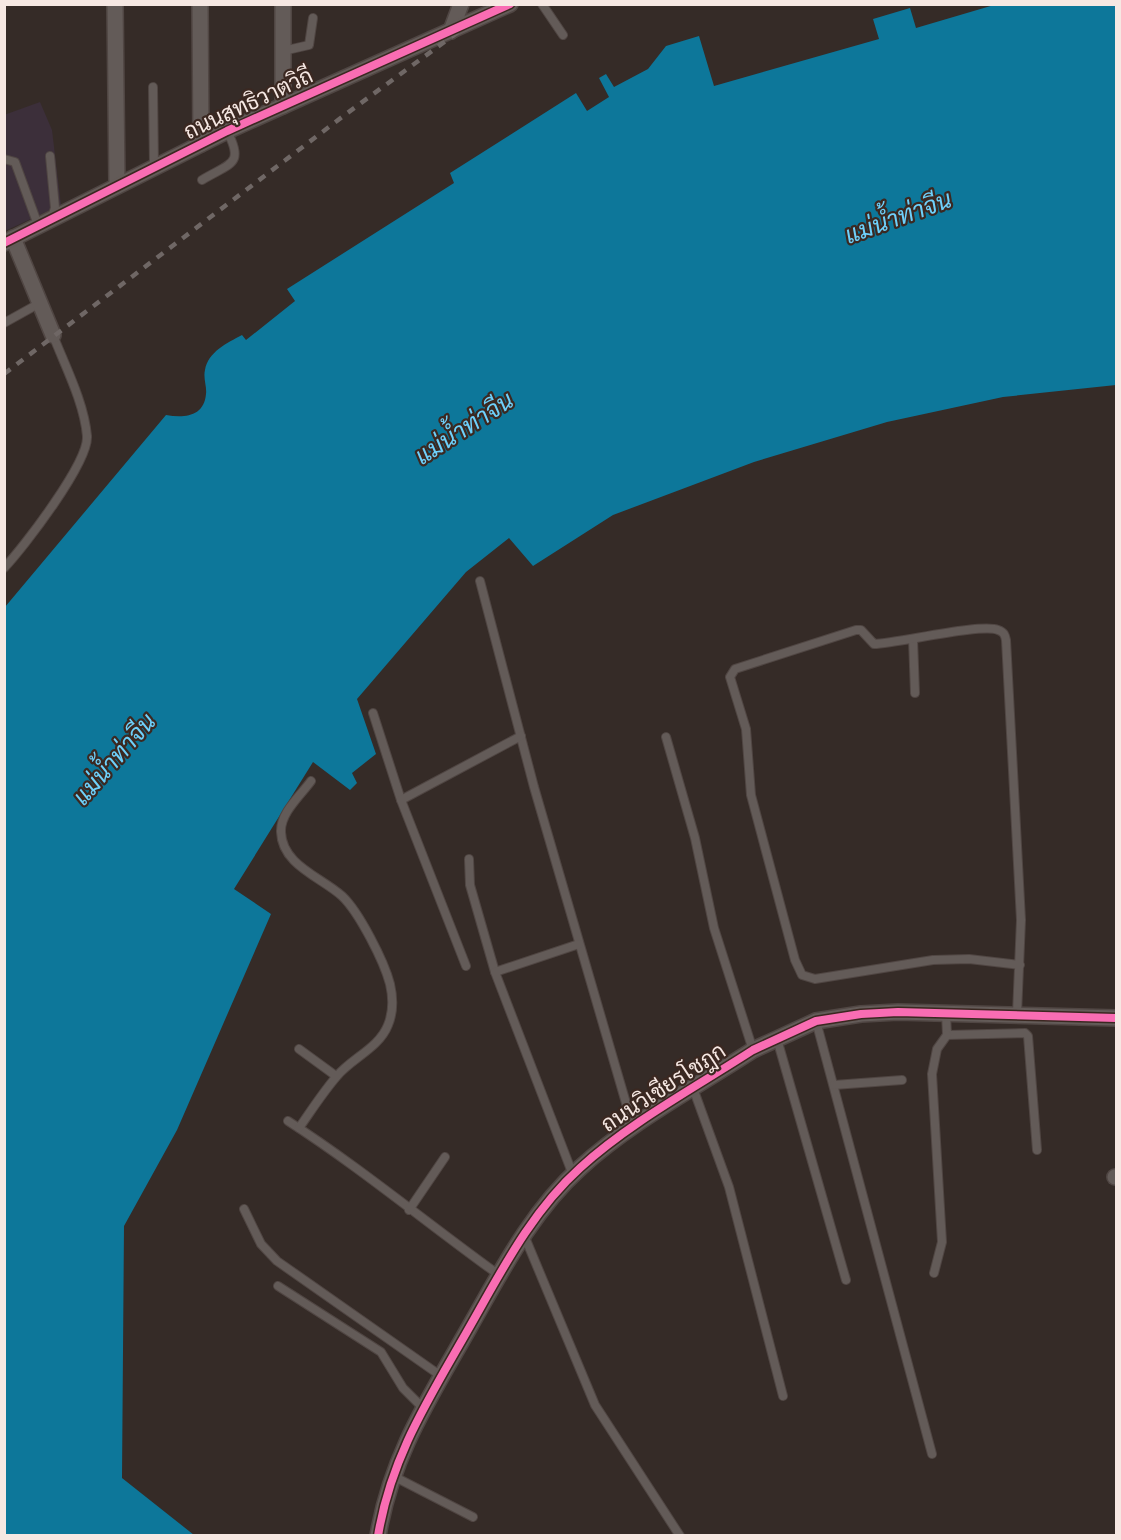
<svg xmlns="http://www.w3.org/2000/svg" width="1121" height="1540" viewBox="0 0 1121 1540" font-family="'PT Sans Narrow',Sarabun,sans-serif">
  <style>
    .education { fill: #3c2f3a }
    .water { fill: #0d779a }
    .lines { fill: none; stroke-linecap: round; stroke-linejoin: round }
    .lane-casing { stroke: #504643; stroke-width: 10 }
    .street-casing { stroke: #504643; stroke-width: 18 }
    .lane { stroke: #635b58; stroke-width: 8 }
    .street { stroke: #635b58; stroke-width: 15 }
    .rail { stroke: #6f6765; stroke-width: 4.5; stroke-dasharray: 8 8; stroke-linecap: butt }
    .cycleway-casing { stroke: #3b2821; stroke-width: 11 }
    .cycleway { stroke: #f96db3; stroke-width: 8 }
    .labels { text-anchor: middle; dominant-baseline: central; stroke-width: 4.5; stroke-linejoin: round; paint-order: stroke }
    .street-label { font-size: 22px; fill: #f6e8e3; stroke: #3b2821 }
    .water-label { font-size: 24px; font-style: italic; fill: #6ed1fb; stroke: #3b2821 }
  </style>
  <rect width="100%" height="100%" fill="#352b27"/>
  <!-- education -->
  <polygon class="education" points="40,102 52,130 61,205 5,231 4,115"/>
  <!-- water -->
  <path class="water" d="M994 5H1116V385L1003 397 887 422 754 462 613 515 533 566 509 538 466 572 357 699 376 754 352 773 357 783 350 790 313 762 234 889 271 914 177 1130 124 1226 122 1478 194 1535H5V607L166 415C184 418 204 417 206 394 207 387 203 378 205 370 208 352 227 343 242 335L246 340 295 301 287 289 454 183 450 173 576 93 587 111 609 97 599 78 606 74 614 87 648 69 666 46 699 36 714 86 879 39 873 19 910 8 916 28Z"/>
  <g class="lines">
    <defs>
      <g id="lane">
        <polyline points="542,4 563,35"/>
        <polyline points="283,51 309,45 313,18"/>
        <polyline points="153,87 154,167"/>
        <polyline points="50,156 55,208 52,217"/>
        <polyline points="4,159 15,162 38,225"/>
        <path d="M202 180C230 163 245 165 227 131"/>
        <polyline points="4,323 40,303"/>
        <path d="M4 568C24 547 89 462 87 436 84 402 65 366 53 335"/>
        <polyline points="480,581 534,787 633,1127"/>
        <polyline points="913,639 915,693"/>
        <polyline points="373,713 401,800"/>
        <polyline points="666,737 695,838 714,928 753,1050"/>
        <polyline points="469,859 470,885 495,972"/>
        <polyline points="466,966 401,800 521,736"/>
        <polyline points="946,1013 947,1035 1025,1033 1028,1036 1037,1150"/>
        <path d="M1017 1014 1021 920 1006 640C1005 635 1004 632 998 630 982 623 899 643 874 644L861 630H856L735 669 730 677 746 729 751 795 795 960 802 975 815 979 933 960 969 959 1020 965"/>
        <polyline points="816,1021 932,1454"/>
        <polyline points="777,1039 846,1280"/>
        <polyline points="299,1049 336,1076"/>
        <polyline points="834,1085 902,1080"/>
        <polyline points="693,1088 729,1187 783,1396"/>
        <path d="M288 1121C361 1168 428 1224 499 1275"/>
        <path d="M299 1128C311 1111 323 1092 337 1076 352 1058 379 1048 388 1025 393 1013 393 997 390 984 384 961 359 912 342 896 321 877 282 865 281 832 280 813 301 795 311 781"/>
        <polyline points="573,1175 495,972 579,944"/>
        <polyline points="244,1209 261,1244 277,1261 441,1376"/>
        <polyline points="409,1210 445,1157"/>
        <polyline points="524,1235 595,1405 680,1536"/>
        <polyline points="934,1273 942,1242 932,1074 937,1049 947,1035"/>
        <polyline points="278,1286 381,1352 403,1388 422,1407"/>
        <polyline points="393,1476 473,1517"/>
      </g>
      <g id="street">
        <polyline points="115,4 117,186"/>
        <polyline points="200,4 201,144"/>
        <polyline points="451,31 461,4"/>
        <polyline points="283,106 283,4"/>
        <polyline points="13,238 53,335"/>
        <polyline points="4,243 227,131 510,4"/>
        <polyline points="1115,1177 1116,1177"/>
        <path d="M378 1536C391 1456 430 1397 469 1328 501 1272 531 1212 580 1168 629 1123 696 1087 753 1050L816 1021 861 1014 898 1012 1116 1018"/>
      </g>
    </defs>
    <!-- lane casing -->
    <use href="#lane" class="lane-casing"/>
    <!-- street casing -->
    <use href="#street" class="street-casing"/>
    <!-- lane -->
    <use href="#lane" class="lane"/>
    <!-- street -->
    <use href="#street" class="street"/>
    <!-- rail -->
    <polyline class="rail" points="4,374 346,114 496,4"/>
    <defs>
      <g id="cycleway">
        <polyline points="4,243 227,131 510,4"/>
        <path d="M378 1536C391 1456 430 1397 469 1328 501 1272 531 1212 580 1168 629 1123 696 1087 753 1050L816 1021 861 1014 898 1012 1116 1018"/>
      </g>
    </defs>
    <!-- cycleway casing -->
    <use href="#cycleway" class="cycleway-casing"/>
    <!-- cycleway -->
    <use href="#cycleway" class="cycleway"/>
  </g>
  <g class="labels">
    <!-- street labels -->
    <g class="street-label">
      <text transform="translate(248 103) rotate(-25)">ถนนสุทธิวาตวิถี</text>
      <text transform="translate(663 1087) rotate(-33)">ถนนวิเชียรโชฎก</text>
    </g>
    <!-- water labels -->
    <g class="water-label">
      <text transform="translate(898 217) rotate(-20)">แม่น้ำท่าจีน</text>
      <text transform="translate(464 428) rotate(-33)">แม่น้ำท่าจีน</text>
      <text transform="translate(114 759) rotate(-49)">แม่น้ำท่าจีน</text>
    </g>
  </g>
  <!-- border -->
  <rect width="1121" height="1540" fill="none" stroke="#f6e8e3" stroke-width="12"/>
</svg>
